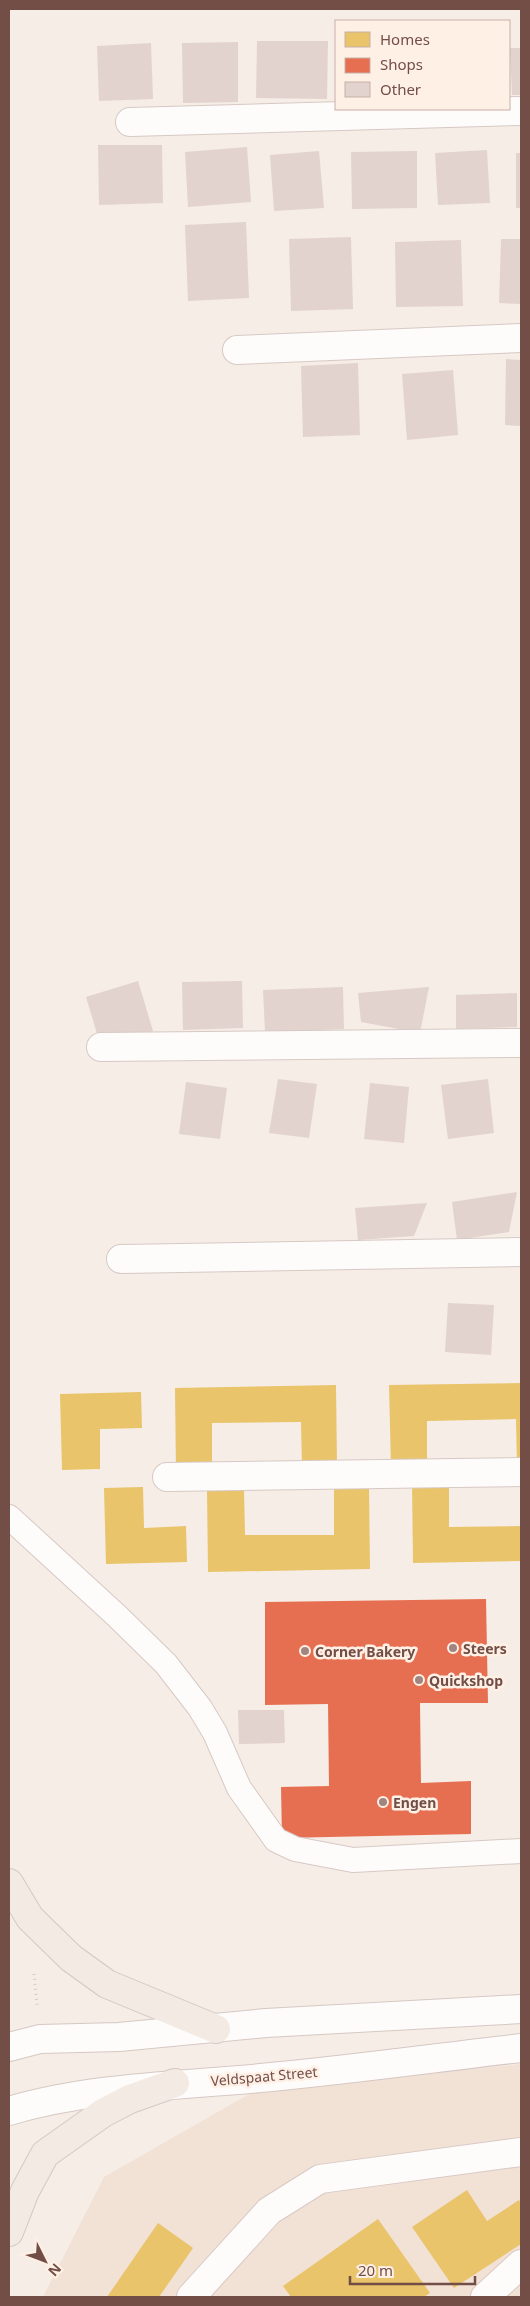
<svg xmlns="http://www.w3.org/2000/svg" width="530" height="2306" viewBox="0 0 530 2306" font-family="'Noto Sans',sans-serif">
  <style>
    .residential { fill: #f2e1d5 }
    .homes { fill: #e9c46a }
    .shops { fill: #e76f51 }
    .building { fill: #e2d3ce }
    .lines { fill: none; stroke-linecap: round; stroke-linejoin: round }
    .lane-casing { stroke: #d7c9c4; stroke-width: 26 }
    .street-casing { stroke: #d7c9c4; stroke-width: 30 }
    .secondary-casing { stroke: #d6c8c3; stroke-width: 30 }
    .primary-casing { stroke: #d5c8c4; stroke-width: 30 }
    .path { stroke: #d7cbc9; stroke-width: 3; stroke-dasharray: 1 4; stroke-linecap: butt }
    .lane { stroke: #fefcfb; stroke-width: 24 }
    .street { stroke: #fefcfb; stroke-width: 28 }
    .secondary { stroke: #fefcfb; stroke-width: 28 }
    .primary { stroke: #f2eae3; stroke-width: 28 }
    .poi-dot { fill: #a1867f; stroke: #fff0e6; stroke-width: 2 }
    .labels { text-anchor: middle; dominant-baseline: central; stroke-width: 5; stroke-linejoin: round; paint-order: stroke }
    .poi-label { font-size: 14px; font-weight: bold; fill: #734e47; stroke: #fff0e6; text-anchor: start }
    .street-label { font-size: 14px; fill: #734e47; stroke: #fff0e6 }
  </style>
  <rect width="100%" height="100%" fill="#f6ede6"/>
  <!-- residential -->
  <polygon class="residential" points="521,2064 521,2297 43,2297 104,2177 251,2093"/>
  <!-- homes -->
  <g class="homes">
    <polygon points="521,1383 521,1466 517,1466 516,1419 427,1421 427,1467 391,1468 389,1385"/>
    <polygon points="336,1385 337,1467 302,1468 301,1422 212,1423 212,1470 176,1471 175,1388"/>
    <polygon points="141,1392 142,1428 100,1429 100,1469 62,1470 60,1394"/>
    <polygon points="412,1481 449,1481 449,1527 521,1526 521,1561 413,1563"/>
    <polygon points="143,1487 144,1528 186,1526 187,1562 106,1564 104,1488"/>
    <polygon points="334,1487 369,1487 370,1569 208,1572 207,1489 244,1489 245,1535 334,1535"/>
    <polygon points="467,2190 487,2221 519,2200 521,2204 521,2244 454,2288 412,2227"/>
    <polygon points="378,2219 430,2293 424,2297 291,2297 283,2286"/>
    <polygon points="158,2223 193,2248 159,2297 107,2297"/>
  </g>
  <!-- shops -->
  <polygon class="shops" points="486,1599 488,1703 420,1703 421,1783 471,1781 471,1834 282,1838 281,1787 329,1786 328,1704 265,1705 265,1602"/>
  <!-- building -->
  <g class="building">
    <polygon points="257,41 328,41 327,99 256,98"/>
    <polygon points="238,42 238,102 183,103 182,43"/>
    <polygon points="151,43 153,99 99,101 97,46"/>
    <polygon points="510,48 521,48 521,95 512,95"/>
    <polygon points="98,145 162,145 163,203 99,205"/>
    <polygon points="247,147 251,202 188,207 185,152"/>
    <polygon points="487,150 490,203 438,205 435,153"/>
    <polygon points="319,151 324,208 274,211 270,155"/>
    <polygon points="417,151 417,208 352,209 351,152"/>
    <rect x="516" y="153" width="5" height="55"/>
    <polygon points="246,222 249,298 188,301 185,225"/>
    <polygon points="351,237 353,309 291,311 289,239"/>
    <polygon points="501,239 521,239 521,304 499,303"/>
    <polygon points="461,240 463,306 396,307 395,242"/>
    <polygon points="506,359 521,360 521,426 505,425"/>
    <polygon points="358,363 360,435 303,437 301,366"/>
    <polygon points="453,370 458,435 407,440 402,374"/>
    <polygon points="138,981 153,1031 101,1047 86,997"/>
    <polygon points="242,981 243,1028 183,1030 182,982"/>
    <polygon points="343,987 344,1029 265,1032 263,990"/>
    <polygon points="429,987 420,1033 361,1022 358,993"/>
    <polygon points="517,993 517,1027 456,1029 456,995"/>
    <polygon points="278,1079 317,1084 309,1138 269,1133"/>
    <polygon points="488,1079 494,1133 448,1139 441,1085"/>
    <polygon points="186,1082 227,1088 220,1139 179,1134"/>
    <polygon points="370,1083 409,1087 404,1143 364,1139"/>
    <polygon points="517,1192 509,1232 457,1240 452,1202"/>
    <polygon points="427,1203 414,1236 358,1240 355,1208"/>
    <polygon points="448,1303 494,1305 491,1355 445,1352"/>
    <polygon points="238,1710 284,1710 285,1743 239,1744"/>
  </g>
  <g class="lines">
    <defs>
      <polyline id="lane" points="9,1517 117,1616 166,1664 200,1708 215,1733 239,1788 276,1840 295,1849 353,1860 521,1851"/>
      <g id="street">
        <polyline points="130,122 521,111"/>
        <polyline points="237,350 521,338"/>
        <polyline points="101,1047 521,1043"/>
        <polyline points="121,1259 521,1252"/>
        <polyline points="167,1477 521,1472"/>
        <polyline points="191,2297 269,2211 320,2179 521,2152"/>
        <polyline points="485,2297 521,2264"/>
      </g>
      <g id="secondary">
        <polyline points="9,2047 40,2039 119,2037 266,2023 521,2009"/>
        <path d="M9 2111C89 2087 177 2086 261 2078 348 2070 434 2058 521 2048"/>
      </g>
      <g id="primary">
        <polyline points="9,1883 30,1918 71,1958 107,1984 216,2029"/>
        <polyline points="9,2232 25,2191 45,2154 103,2113 130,2099 175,2083"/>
      </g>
    </defs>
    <!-- lane casing -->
    <use href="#lane" class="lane-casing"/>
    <!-- street casing -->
    <use href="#street" class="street-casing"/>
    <!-- secondary casing -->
    <use href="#secondary" class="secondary-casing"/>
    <!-- primary casing -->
    <use href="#primary" class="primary-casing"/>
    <!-- path -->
    <polyline class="path" points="34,1974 37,2005"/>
    <!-- lane -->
    <use href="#lane" class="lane"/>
    <!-- street -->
    <use href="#street" class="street"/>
    <!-- secondary -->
    <use href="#secondary" class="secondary"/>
    <!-- primary -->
    <use href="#primary" class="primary"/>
  </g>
  <!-- markers -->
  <g class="poi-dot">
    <circle cx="453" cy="1648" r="5"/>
    <circle cx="305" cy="1651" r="5"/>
    <circle cx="419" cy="1680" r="5"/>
    <circle cx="383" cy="1802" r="5"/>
  </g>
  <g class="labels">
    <!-- poi labels -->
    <g class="poi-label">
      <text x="463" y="1648">Steers</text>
      <text x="315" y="1651">Corner Bakery</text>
      <text x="429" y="1680">Quickshop</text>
      <text x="393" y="1802">Engen</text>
    </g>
    <!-- street labels -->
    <g class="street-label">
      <text transform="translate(264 2076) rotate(-5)">Veldspaat Street</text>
    </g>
  </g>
  <!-- border -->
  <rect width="530" height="2306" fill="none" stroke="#734e47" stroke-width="20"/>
  <!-- legend -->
  <rect x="335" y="20" width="175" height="90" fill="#fff0e6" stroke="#c7afa6"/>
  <rect x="345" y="32" width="25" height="15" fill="#e9c46a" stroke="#c7afa6"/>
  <text x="380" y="45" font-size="15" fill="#734e47">Homes</text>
  <rect x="345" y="58" width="25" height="15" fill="#e76f51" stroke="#c7afa6"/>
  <text x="380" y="70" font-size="15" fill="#734e47">Shops</text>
  <rect x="345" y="82" width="25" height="15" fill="#e2d3ce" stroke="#c7afa6"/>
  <text x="380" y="95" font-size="15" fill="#734e47">Other</text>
  <!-- north arrow -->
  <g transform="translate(45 2261) rotate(132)" stroke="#fff0e6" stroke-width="4" paint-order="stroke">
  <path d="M0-4L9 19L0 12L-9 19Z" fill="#734e47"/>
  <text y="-8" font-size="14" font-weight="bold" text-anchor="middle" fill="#734e47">N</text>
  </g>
  <!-- scale -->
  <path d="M350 2276v8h125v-8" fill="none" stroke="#734e47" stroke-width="2.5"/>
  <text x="358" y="2276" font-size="15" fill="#734e47" stroke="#fff0e6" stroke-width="4" paint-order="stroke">20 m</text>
</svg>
